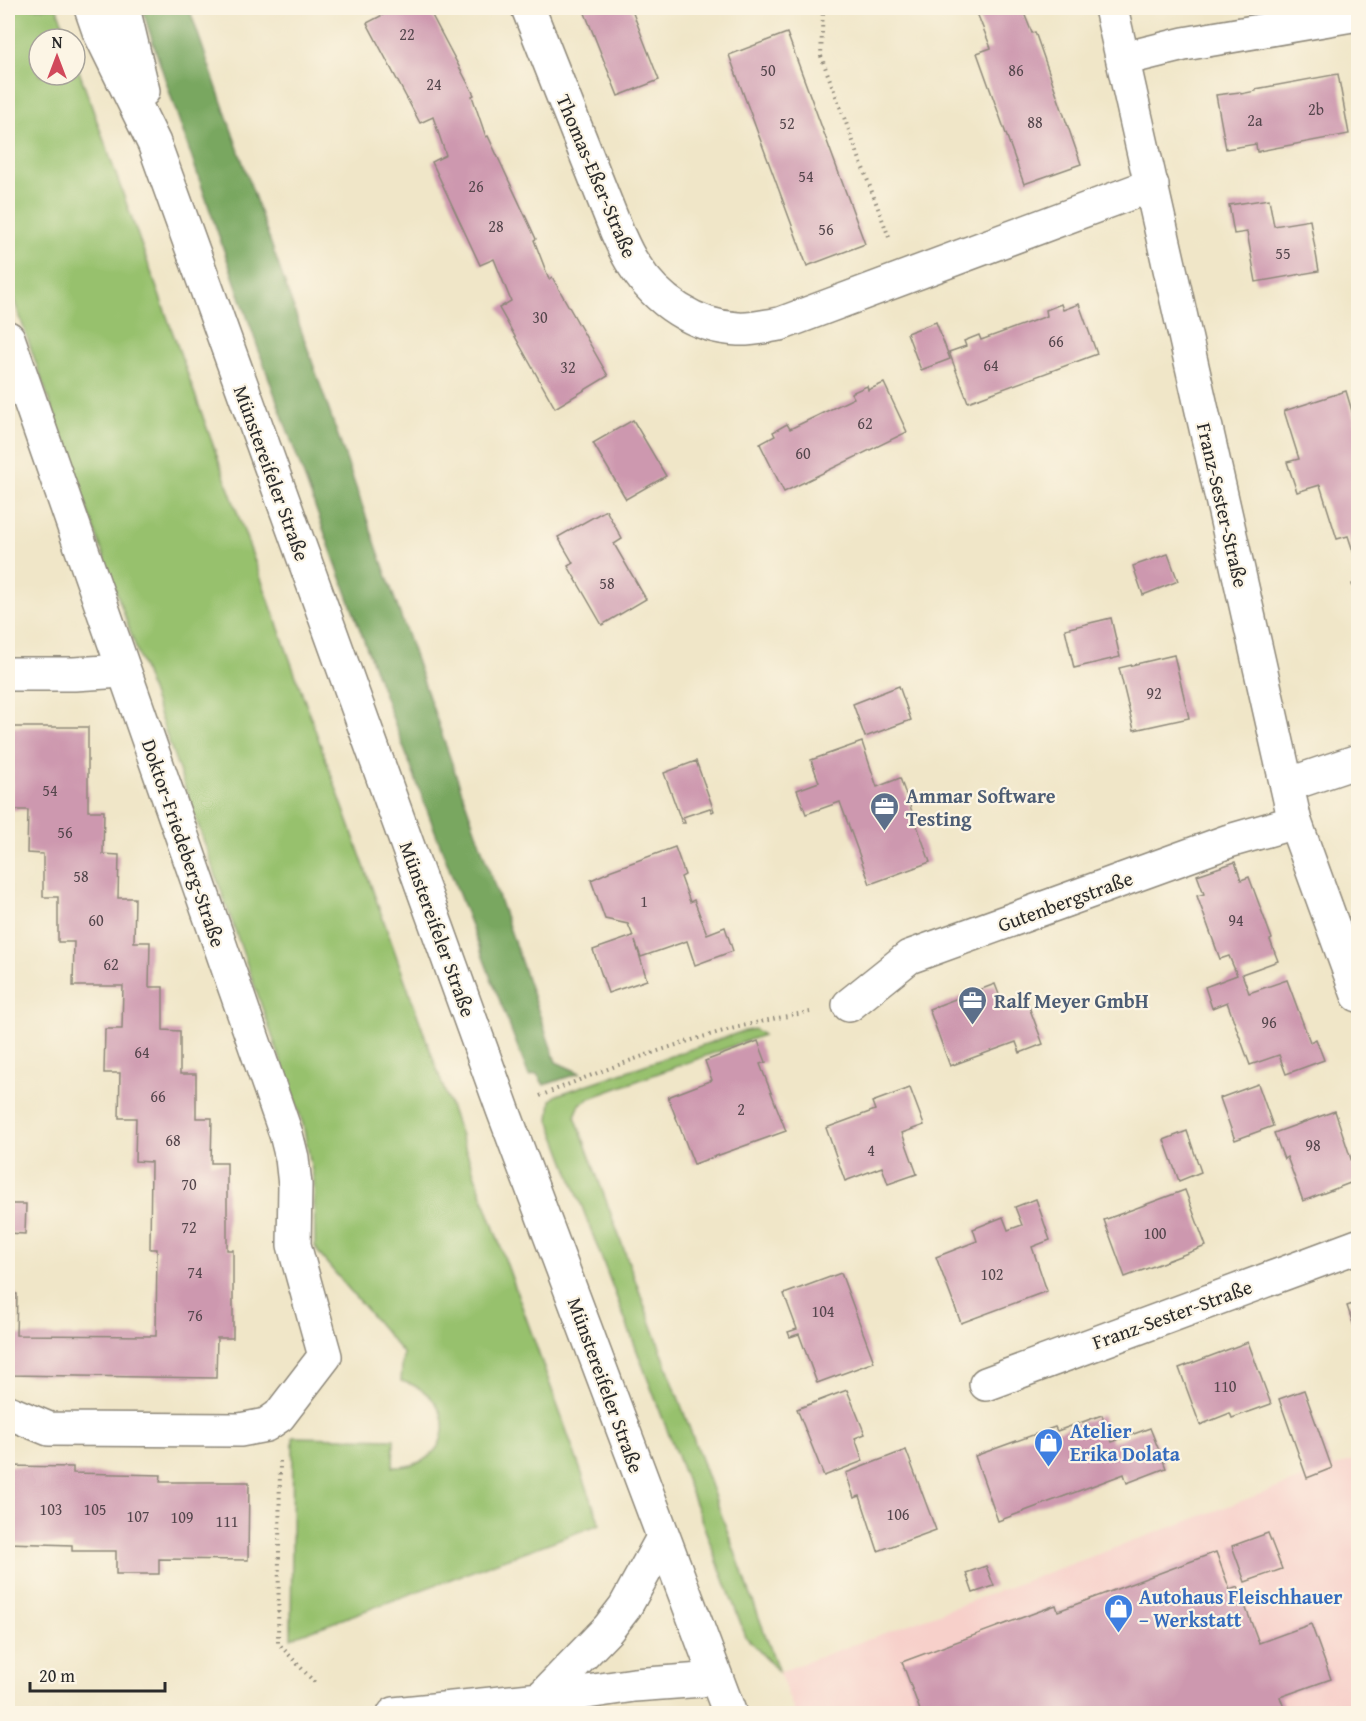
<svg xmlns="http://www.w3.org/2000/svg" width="1366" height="1721" viewBox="0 0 1366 1721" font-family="'Gentium Book Plus',serif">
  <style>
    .built { fill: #f7d0ca }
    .green { fill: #97c16d; stroke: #61764c; stroke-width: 1.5 }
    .forest { fill: #79a760; stroke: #526946; stroke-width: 1.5 }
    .building { fill: #cd98af }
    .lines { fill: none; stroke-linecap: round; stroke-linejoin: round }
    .street-casing { stroke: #8e887a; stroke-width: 36 }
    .secondary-casing { stroke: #8e887a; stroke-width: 36 }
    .path { stroke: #8e887a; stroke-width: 4; stroke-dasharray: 1.5 4.5; stroke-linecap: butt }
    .street { stroke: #fff; stroke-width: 33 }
    .secondary { stroke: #fff; stroke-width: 33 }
    .labels { text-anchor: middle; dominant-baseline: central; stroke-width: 4.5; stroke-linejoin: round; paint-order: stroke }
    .number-label { font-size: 16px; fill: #54464c }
    .street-label { font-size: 20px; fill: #2b2b2b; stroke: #fcf5e5 }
    .service-label { font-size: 20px; font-weight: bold; fill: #4e5e75; stroke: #fcf5e5; text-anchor: start }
    .shop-label { font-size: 20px; font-weight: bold; fill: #366cbe; stroke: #fcf5e5; text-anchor: start }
  </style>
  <rect width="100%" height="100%" fill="#fcf5e5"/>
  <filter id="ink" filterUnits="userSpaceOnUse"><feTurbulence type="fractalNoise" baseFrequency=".0167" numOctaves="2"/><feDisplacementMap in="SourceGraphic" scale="12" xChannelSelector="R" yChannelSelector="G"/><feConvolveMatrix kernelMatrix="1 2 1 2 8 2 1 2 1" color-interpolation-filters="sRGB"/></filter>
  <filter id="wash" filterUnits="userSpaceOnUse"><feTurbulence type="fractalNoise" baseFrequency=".008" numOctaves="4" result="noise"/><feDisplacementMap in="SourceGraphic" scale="24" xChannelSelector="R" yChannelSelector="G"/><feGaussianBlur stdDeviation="1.35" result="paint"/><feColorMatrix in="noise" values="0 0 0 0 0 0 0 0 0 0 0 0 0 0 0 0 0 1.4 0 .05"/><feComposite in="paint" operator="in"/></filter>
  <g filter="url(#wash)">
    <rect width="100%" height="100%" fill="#f0e6c8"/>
    <!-- built -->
    <polygon class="built" points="1358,1458 1358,1713 795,1713 779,1672"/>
    <!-- green -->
    <g class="green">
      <path d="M8 8H57L68 39H39V75H75V60L600 1524 291 1638 293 1437 394 1439 393 1467C456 1468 461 1396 401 1381L403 1353 320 1255 315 1246 314 1181 303 1124 8 283Z"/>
      <polygon points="754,1029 763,1035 590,1098 580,1104 575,1116 779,1672 746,1637 549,1120 551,1100 557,1095 741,1032"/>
    </g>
    <!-- forest -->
    <path class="forest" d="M142 8H189L556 1062 580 1073 544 1085 537 1074 529 1076C435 835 345 592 258 348 219 235 178 122 142 8Z"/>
    <g id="blocks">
      <!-- building -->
      <g class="building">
        <polygon points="396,8 428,8 474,95 472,96 486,137 488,136 536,239 534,240 549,279 552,277 608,376 555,408 499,308 511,301 494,259 480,265 432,162 446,155 433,117 420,123 367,23"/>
        <polygon points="583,8 631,8 659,80 618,96"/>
        <polygon points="975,8 1022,8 1032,33 1035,32 1081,164 1024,184 977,53 991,48"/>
        <polygon points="787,33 865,244 807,266 729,55"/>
        <polygon points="1338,74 1349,134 1259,151 1259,152 1257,152 1256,144 1226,149 1216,95 1240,92 1241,94 1256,91 1256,89"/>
        <polygon points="1269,199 1274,226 1310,220 1319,271 1256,282 1247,232 1234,234 1229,205"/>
        <polygon points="1061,304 1063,310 1079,304 1097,354 968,402 949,352 966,346 964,341 979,335 981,340 1047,316 1046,310"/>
        <polygon points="936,322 950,359 921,370 907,333"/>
        <polygon points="884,383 907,432 784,492 760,444 775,436 773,432 787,424 790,429 854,398 851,393 867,386 868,390"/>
        <polygon points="1346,391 1358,431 1358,566 1348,536 1337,539 1320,485 1297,492 1287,462 1299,459 1284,411"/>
        <polygon points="633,420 666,476 626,499 593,443"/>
        <polygon points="606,510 622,539 614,544 646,599 602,625 568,566 573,563 558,537"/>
        <polygon points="1168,554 1178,581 1143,595 1133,566"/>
        <polygon points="1358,583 1358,605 1352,584"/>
        <rect x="8" y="595" width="4" height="44"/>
        <polygon points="1111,618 1120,657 1074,668 1065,629"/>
        <polygon points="1174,655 1189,718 1134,730 1119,668"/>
        <polygon points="899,686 911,720 865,737 853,704"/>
        <polygon points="8,727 88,727 88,811 104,811 103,854 119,855 118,898 135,898 134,942 150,942 149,987 163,987 163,1030 180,1031 180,1074 196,1074 196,1118 212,1118 211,1163 227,1163 227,1250 233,1250 233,1338 217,1338 216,1378 8,1375 8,1294 17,1294 16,1335 156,1336 157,1249 150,1249 151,1162 135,1161 136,1118 119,1118 120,1073 104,1073 105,1029 122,1029 123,986 73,986 74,942 58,942 58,897 43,897 43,854 27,853 28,810 11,810 12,766 8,766"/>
        <polygon points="862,742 877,787 900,778 930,862 870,884 840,802 806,814 797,790 819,782 811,760"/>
        <polygon points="696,761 714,811 712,812 710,808 683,817 685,823 682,823 664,773"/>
        <polygon points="675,847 685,875 681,877 690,902 694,900 707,934 725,927 733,951 695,965 687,941 641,957 635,941 647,980 608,993 593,950 633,936 628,924 605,919 591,880 609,872 609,871"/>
        <polygon points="1235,862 1241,880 1249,877 1272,939 1270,940 1278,961 1242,974 1249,993 1287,980 1310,1042 1316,1039 1324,1060 1286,1074 1279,1055 1250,1065 1227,1002 1212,1008 1205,987 1237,975 1229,956 1220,959 1197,896 1204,894 1197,875"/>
        <polygon points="995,984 1003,1005 1025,996 1043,1044 1020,1053 1016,1042 950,1066 929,1009"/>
        <polygon points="758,1041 766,1062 760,1064 786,1131 694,1164 668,1097 712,1080 705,1061"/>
        <polygon points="1258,1084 1273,1126 1235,1140 1220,1098"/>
        <polygon points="910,1088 924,1125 902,1133 917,1174 888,1184 882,1167 845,1181 826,1128 875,1110 872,1102"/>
        <polygon points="1335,1111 1358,1180 1303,1201 1287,1157 1284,1159 1274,1133"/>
        <polygon points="1187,1131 1201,1172 1179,1181 1164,1140"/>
        <polygon points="1185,1190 1206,1246 1125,1277 1104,1220"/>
        <polygon points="1036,1199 1050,1240 1032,1247 1047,1291 961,1323 936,1257 977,1241 973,1229 1003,1217 1008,1230 1022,1225 1015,1207"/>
        <polygon points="8,1204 26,1204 25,1234 8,1233"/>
        <polygon points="841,1273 874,1362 817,1383 799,1334 790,1337 788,1332 797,1329 784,1294"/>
        <polygon points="1358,1302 1358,1338 1347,1306"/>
        <polygon points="1248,1342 1271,1404 1232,1418 1230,1413 1200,1425 1179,1368"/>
        <polygon points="847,1390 865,1434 855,1438 863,1461 824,1476 797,1409"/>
        <polygon points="1304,1390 1332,1468 1307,1478 1279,1399"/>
        <polygon points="1102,1415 1112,1442 1150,1428 1166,1468 1127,1483 1124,1474 998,1521 975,1456 1055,1427 1057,1431"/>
        <polygon points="906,1450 936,1530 878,1551 860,1496 854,1498 846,1473"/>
        <polygon points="8,1466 73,1467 73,1473 161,1475 160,1482 249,1482 248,1560 159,1559 159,1574 116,1574 116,1551 72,1551 72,1545 8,1543"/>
        <polygon points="1268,1533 1282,1569 1245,1582 1232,1546"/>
        <polygon points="1216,1552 1230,1590 1238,1587 1259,1643 1311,1624 1331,1679 1280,1697 1286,1713 921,1713 902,1662 1056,1605 1058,1611"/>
        <polygon points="986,1566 994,1586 973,1593 966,1573"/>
      </g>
    </g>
  </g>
  <g filter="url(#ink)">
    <use href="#blocks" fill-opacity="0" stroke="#8e887a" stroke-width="1.5"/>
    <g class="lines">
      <defs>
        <g id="street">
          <path d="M528 8 617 232C622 243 627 255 634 265 657 301 695 327 738 329 751 330 766 326 780 324L1152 185"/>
          <polyline points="1111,8 1295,822 1358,995"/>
          <polyline points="1123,59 1184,44 1358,14"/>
          <polyline points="8,338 286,1134 292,1158 295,1185 294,1245 325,1356 279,1416 266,1425 240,1430 49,1429 8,1412"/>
          <polyline points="8,674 74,674 123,671"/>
          <polyline points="1287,785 1358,761"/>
          <polyline points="849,1005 909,957 1229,841 1295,822"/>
          <polyline points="986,1384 1358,1246"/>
          <polyline points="540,1699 608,1629 625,1607 663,1538"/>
          <polyline points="394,1714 540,1699 634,1685 716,1679"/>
        </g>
        <g id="secondary">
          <polyline points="91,8 99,31 154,143 503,1110 730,1714"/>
          <polyline points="123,8 143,91"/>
        </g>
      </defs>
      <!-- street casing -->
      <use href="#street" class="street-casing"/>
      <!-- secondary casing -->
      <use href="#secondary" class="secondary-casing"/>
      <!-- path -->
      <g class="path">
        <polyline points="823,8 821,56 890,240"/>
        <path d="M540 1096C626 1060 718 1027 810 1012"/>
        <polyline points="280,1461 278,1643 317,1685"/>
      </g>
      <!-- street -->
      <use href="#street" class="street"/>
      <!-- secondary -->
      <use href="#secondary" class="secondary"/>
    </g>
  </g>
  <!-- icons -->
  <defs>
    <symbol id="office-pin" viewBox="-11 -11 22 30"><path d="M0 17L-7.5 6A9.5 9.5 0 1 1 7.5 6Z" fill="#5c6f8a" stroke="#fcf5e5"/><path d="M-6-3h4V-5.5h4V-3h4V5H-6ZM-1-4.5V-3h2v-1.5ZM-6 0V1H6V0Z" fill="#fff"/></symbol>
    <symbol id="shop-pin" viewBox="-11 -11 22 30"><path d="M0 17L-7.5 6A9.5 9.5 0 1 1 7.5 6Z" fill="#3f7fe0" stroke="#fcf5e5"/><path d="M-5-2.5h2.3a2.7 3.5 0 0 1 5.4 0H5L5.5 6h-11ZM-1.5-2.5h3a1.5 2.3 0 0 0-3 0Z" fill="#fff"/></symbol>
  </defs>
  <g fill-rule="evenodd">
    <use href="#office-pin" x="868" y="790" width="33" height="45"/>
    <use href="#office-pin" x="956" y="984" width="33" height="45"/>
    <use href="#shop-pin" x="1032" y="1426" width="33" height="45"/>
    <use href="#shop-pin" x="1102" y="1592" width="33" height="45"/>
  </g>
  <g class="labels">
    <!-- number labels -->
    <g class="number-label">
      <text x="407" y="34">22</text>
      <text x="768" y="70">50</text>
      <text x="1016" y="70">86</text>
      <text x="434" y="84">24</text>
      <text x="1316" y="109">2b</text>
      <text x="1255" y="120">2a</text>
      <text x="1035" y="122">88</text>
      <text x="787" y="123">52</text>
      <text x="806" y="176">54</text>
      <text x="476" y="186">26</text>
      <text x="496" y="226">28</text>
      <text x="826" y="229">56</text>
      <text x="1283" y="253">55</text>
      <text x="540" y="317">30</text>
      <text x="1056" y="341">66</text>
      <text x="991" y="365">64</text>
      <text x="568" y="367">32</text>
      <text x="865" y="423">62</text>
      <text x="803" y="453">60</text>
      <text x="607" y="583">58</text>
      <text x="1154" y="693">92</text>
      <text x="50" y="790">54</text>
      <text x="65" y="832">56</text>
      <text x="81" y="876">58</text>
      <text x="644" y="901">1</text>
      <text x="96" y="920">60</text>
      <text x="1236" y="920">94</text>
      <text x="111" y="964">62</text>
      <text x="1269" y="1022">96</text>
      <text x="142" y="1052">64</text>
      <text x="158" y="1096">66</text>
      <text x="741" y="1109">2</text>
      <text x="173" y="1140">68</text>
      <text x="1313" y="1145">98</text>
      <text x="871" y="1150">4</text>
      <text x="189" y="1184">70</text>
      <text x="189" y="1227">72</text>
      <text x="1155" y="1233">100</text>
      <text x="195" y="1272">74</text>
      <text x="992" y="1274">102</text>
      <text x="823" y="1311">104</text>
      <text x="195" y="1315">76</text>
      <text x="1225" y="1386">110</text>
      <text x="51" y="1509">103</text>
      <text x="95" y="1509">105</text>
      <text x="898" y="1514">106</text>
      <text x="138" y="1516">107</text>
      <text x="182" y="1517">109</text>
      <text x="227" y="1521">111</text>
    </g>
    <!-- street labels -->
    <g class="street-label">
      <text transform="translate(597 176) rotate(67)">Thomas-Eßer-Straße</text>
      <text transform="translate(272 473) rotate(70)">Münstereifeler Straße</text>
      <text transform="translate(1223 505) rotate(77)">Franz-Sester-Straße</text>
      <text transform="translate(184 843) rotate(71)">Doktor-Friedeberg-Straße</text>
      <text transform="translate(1065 901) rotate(-20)">Gutenbergstraße</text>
      <text transform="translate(438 929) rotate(70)">Münstereifeler Straße</text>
      <text transform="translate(1172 1314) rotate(-20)">Franz-Sester-Straße</text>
      <text transform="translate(606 1385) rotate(70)">Münstereifeler Straße</text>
    </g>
    <!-- service labels -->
    <g class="service-label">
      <text x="906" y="795">Ammar Software<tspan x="906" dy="23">Testing</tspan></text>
      <text x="994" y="1000">Ralf Meyer GmbH</text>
    </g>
    <!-- shop labels -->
    <g class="shop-label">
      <text x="1070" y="1430">Atelier<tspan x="1070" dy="23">Erika Dolata</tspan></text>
      <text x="1139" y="1596">Autohaus Fleischhauer<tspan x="1139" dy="23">– Werkstatt</tspan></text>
    </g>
  </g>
  <!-- margin -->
  <rect width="1366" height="1721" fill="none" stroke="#fcf5e5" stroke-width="30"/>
  <!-- north arrow -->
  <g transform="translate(57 57)"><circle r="28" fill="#fcf5e5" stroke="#a8a49b" stroke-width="1.5"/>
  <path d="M0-4.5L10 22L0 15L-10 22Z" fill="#d1495b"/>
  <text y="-9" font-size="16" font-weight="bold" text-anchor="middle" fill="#2b2b2b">N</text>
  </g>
  <!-- scale -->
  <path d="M30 1682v9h135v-9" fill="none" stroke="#2b2b2b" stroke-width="3"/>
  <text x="39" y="1682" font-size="18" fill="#2b2b2b" stroke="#fcf5e5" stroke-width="4.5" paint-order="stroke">20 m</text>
</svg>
